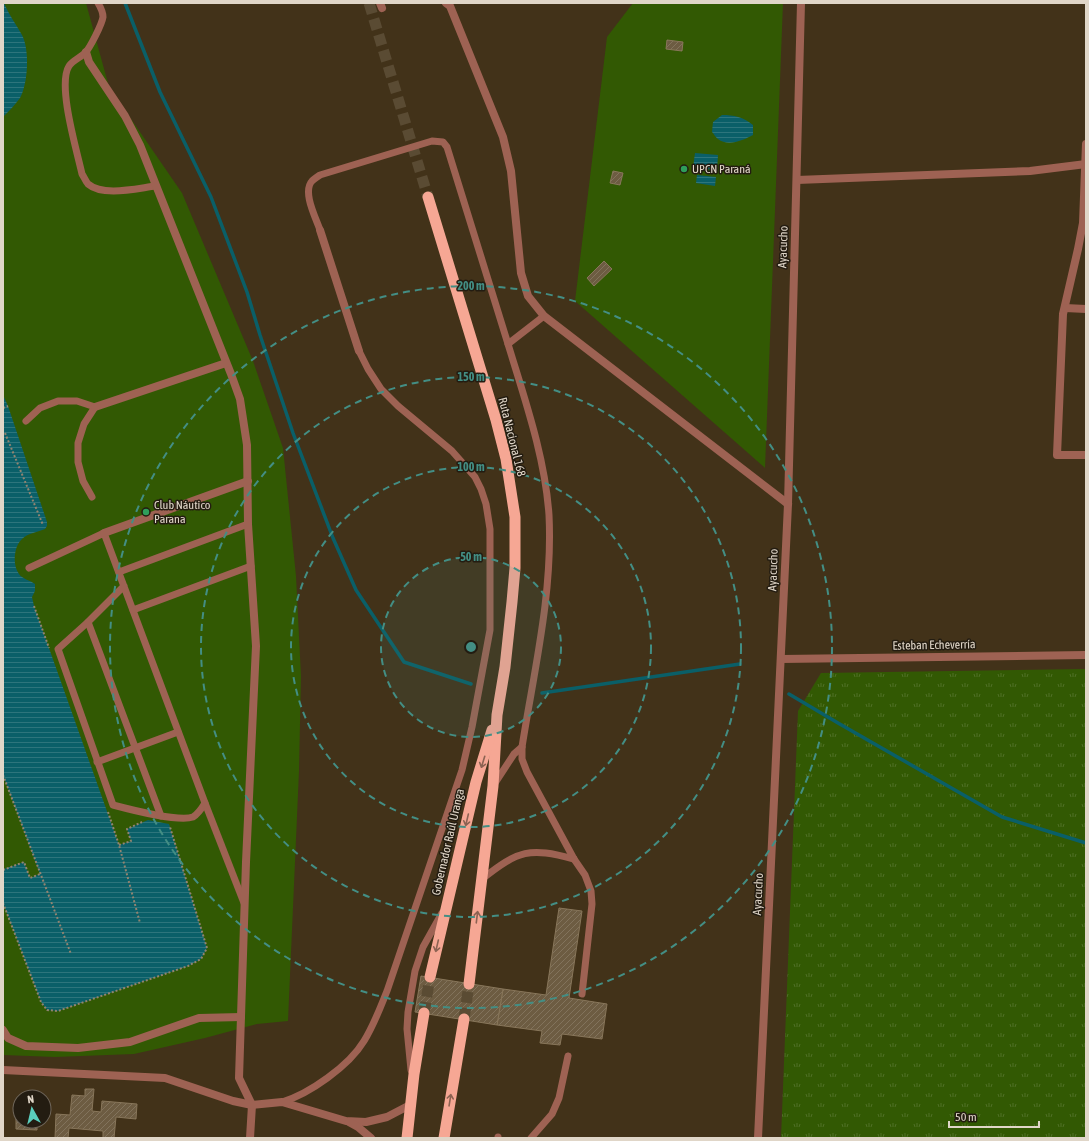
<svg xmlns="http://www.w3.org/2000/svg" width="1089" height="1141" viewBox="0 0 1089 1141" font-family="'Asap Condensed',sans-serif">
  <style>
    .grass { fill: url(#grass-tufts) }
    .garden { fill: #325903 }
    .water { fill: url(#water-rules) }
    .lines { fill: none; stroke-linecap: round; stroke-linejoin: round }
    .stream { stroke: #0a5f68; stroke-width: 3.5 }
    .building { fill: url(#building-hatch); stroke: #88765a }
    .trunk-tunnel { stroke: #5a4b33; stroke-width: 11; stroke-dasharray: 11 5.5; stroke-linecap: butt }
    .path { stroke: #918471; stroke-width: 2; stroke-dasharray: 2 2; stroke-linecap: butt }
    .service { stroke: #9e6253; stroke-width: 7 }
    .minor { stroke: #9e6253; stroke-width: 8 }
    .trunk { stroke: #f6a794; stroke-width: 11 }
    .oneway { stroke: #8c6252 }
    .ring { fill: none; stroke: #438e84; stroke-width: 2; stroke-dasharray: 7 5 }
    .leisure-dot { fill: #2e9e5b; stroke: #231c11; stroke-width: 1.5 }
    .labels { text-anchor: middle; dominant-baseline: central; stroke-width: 3; stroke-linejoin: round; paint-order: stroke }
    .poi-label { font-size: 12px; fill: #e0d6c8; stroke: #231c11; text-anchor: start }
    .street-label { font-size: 12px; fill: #e0d6c8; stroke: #231c11 }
    .centre { fill: #438e84; stroke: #231c11; stroke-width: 2 }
    .ring-label { font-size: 12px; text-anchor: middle; font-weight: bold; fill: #438e84; stroke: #231c11; stroke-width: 3; stroke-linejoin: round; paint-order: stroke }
  </style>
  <defs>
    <pattern id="grass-tufts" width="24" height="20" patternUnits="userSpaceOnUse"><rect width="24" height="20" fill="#325903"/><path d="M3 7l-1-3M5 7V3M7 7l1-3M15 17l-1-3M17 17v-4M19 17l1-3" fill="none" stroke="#4f7026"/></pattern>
    <pattern id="water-rules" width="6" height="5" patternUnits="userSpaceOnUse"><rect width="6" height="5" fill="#0a5f68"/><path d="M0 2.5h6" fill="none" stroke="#2d757c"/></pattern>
    <pattern id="building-hatch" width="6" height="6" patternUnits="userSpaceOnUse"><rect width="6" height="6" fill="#6d5c42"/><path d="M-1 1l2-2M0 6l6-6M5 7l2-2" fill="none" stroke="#82735c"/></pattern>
  </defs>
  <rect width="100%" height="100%" fill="#423219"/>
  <!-- grass -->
  <polygon class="grass" points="1086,669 1086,1138 781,1138 798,711 821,673"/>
  <!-- garden -->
  <g class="garden">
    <polygon points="3,3 86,3 109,87 182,193 253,361 283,448 296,576 301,676 299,771 288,1021 257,1024 205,1038 134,1054 55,1057 3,1055"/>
    <polygon points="633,3 783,3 765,468 575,301 607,37"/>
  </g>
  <!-- water -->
  <g class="water">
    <path d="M3 3H4C9 15 16 24 22 35 30 50 28 84 20 98 15 105 9 111 3 117Z"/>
    <path d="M722 115C734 115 743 117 753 125V135C744 140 728 147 718 139 716 138 714 134 712 132L713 122Z"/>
    <polygon points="695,153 718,155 717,170 693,168"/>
    <polygon points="697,175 716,177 715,186 696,183"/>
    <path d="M3 395 8 406 47 522V526L45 529C38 532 28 533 22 539 14 546 12 565 19 574 22 579 30 580 35 584V591L32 597 34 606 119 845 131 841 127 829 148 820 169 824 207 948 201 959 188 966 58 1011 47 1010 41 1002 3 903V870L4 869 24 862 30 878 40 874 3 775Z"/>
  </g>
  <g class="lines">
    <!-- stream -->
    <g class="stream">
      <polyline points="125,3 160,92 211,197 247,292 260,335 293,433 333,538 356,590 404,662 471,684"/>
      <polyline points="542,693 740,664"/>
      <polyline points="789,694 838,723 1002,817 1086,843"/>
    </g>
  </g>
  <!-- building -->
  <g class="building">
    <polygon points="667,40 683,42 682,51 666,49"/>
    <polygon points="613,171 623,173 620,185 610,183"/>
    <polygon points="604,261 612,269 594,286 587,278"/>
    <polygon points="559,908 582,911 569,998 607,1004 602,1039 562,1034 560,1045 540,1043 542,1031 497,1025 503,989 546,995"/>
    <polygon points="421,976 503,989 497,1025 415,1012"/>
    <polygon points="85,1089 94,1089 92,1111 101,1112 102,1101 137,1104 136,1119 116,1117 114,1138 103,1138 103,1131 69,1128 68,1138 55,1138 56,1114 70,1115 72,1095 85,1096"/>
    <polygon points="16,1116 20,1116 20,1121 37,1121 37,1130 16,1129"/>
  </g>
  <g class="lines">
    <!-- trunk-tunnel -->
    <g class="trunk-tunnel">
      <polyline points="369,3 428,197"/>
      <polyline points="424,1013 430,977"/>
      <polyline points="464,1019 469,984"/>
    </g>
    <!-- path -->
    <g class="path">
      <polyline points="3,408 8,406"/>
      <polyline points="5,433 43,525"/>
      <polyline points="34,606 49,648"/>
      <polyline points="3,775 71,954"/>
      <polyline points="108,812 119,845 140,923"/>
      <polyline points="119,845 131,841 127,829 142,822"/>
      <polyline points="3,870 24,862 30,878 40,874"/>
      <polyline points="3,903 41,1002 47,1010 58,1011 188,966 201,959 207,948 170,827"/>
    </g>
    <!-- service -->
    <g class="service">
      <path d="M98 3C101 8 103 12 103 17 102 24 90 48 85 53 81 57 72 61 69 66 57 85 77 151 82 174 84 177 86 182 88 184 103 197 138 188 156 186"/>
      <path d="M320 230C316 218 302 192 312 181 314 179 317 177 320 175L432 141 443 142 447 147 508 344"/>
      <path d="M544 316 508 344C525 400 545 457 549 515 553 593 534 671 522 747V759L527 772 574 859 585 875 591 891 592 904 582 994"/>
      <polyline points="26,421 40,408 58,401 77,401 95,407 84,424 78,443 78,462 83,481 92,497"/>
      <path d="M29 568 104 533 205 803C202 808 198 814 193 817 179 822 128 809 113 805L58 649 88 622 124 586"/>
      <polyline points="119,572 248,524"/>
      <polyline points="133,610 251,566"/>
      <polyline points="88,622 161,816"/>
      <polyline points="97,762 178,732"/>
      <polyline points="495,783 514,754 522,747"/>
      <polyline points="205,803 244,903"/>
      <path d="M482 879C519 850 529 847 574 859"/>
      <polyline points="411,1070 407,1029 408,1012 415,971 423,947 442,913"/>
      <path d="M282 1102C309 1094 349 1066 364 1041 374 1025 380 1008 387 991L462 770 472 727 490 630V529L486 504 481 489 475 477 452 451 398 406 381 389 368 369 359 351"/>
      <polyline points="498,1138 498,1137"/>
      <polyline points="531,1138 552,1114 559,1098 568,1056"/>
    </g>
    <!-- minor -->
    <g class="minor">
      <polyline points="380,3 382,8"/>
      <polyline points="446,3 450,6 503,137 511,171 521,273 528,296 544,316 788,504"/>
      <polyline points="86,52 89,62 125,116 140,145 231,374 240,399 247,445 248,524 256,646 246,862 239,1078 252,1105 250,1138"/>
      <polyline points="1086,144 1083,223 1078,249 1063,314 1057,455 1086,455"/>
      <polyline points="797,180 1030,171 1086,164"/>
      <polyline points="320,230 359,351"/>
      <polyline points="1065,308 1086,309"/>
      <polyline points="95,407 226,363"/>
      <polyline points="104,533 248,481"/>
      <polyline points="781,659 1086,655"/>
      <polyline points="3,1030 8,1038 26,1046 78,1048 130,1042 199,1018 241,1017"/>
      <polyline points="3,1070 165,1078 233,1101 252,1105 282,1102 346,1121 366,1122 387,1117 410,1105"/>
      <polyline points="349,1122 358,1127 371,1138"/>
      <polyline points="758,1138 788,504 801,3"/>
    </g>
    <!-- trunk -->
    <g class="trunk">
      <polyline points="428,197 496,420 506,459 515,517 515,568 512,602 505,667 497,715 493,786 469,984"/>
      <polyline points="430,977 476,782 492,730"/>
      <polyline points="407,1138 414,1074 424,1013"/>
      <polyline points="444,1138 464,1019"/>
    </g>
  </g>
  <!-- one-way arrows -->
  <defs><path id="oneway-shaft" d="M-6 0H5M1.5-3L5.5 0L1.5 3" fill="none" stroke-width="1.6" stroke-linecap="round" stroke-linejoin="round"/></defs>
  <g class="oneway">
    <use href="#oneway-shaft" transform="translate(483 762) rotate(107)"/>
    <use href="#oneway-shaft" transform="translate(467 820) rotate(103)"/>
    <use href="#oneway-shaft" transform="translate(477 917) rotate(-83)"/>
    <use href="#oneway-shaft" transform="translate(437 946) rotate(103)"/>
    <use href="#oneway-shaft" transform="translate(450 1100) rotate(-81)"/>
  </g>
  <!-- distance rings -->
  <circle cx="471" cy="647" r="90" fill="#438e84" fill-opacity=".12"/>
  <g class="ring">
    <circle cx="471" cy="647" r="90"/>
    <circle cx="471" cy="647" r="180"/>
    <circle cx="471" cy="647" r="270"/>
    <circle cx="471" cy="647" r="361"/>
  </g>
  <!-- markers -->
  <g class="leisure-dot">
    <circle cx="684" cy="169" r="4"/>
    <circle cx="146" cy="512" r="4"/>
  </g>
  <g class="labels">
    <!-- poi labels -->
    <g class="poi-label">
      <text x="692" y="169">UPCN Paraná</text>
      <text x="154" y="505">Club Náutico<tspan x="154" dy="14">Parana</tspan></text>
    </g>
    <!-- street labels -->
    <g class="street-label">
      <text transform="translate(783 247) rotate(-88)">Ayacucho</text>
      <text transform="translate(512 437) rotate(76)">Ruta Nacional 168</text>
      <text transform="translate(773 570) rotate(-88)">Ayacucho</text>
      <text transform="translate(934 645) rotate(-1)">Esteban Echeverría</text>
      <text transform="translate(448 842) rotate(-77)">Gobernador Raúl Uranga</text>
      <text transform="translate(758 894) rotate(-87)">Ayacucho</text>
    </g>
  </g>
  <circle cx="471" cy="647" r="6" class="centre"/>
  <g class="ring-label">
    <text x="471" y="290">200 m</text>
    <text x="471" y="381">150 m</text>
    <text x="471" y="471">100 m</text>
    <text x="471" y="561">50 m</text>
  </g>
  <!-- border -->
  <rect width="1089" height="1141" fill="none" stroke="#e0d6c8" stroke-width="8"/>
  <!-- north arrow -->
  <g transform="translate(32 1109) rotate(352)"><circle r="19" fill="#231c11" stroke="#6f665a"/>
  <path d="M0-3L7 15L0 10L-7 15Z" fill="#5acebd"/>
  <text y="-6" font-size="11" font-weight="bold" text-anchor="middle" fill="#e0d6c8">N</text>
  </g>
  <!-- scale -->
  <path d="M949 1121v6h90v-6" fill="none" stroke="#e0d6c8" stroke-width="2"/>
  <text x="955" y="1121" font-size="12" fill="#e0d6c8" stroke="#231c11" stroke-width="3" paint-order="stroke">50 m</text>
</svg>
